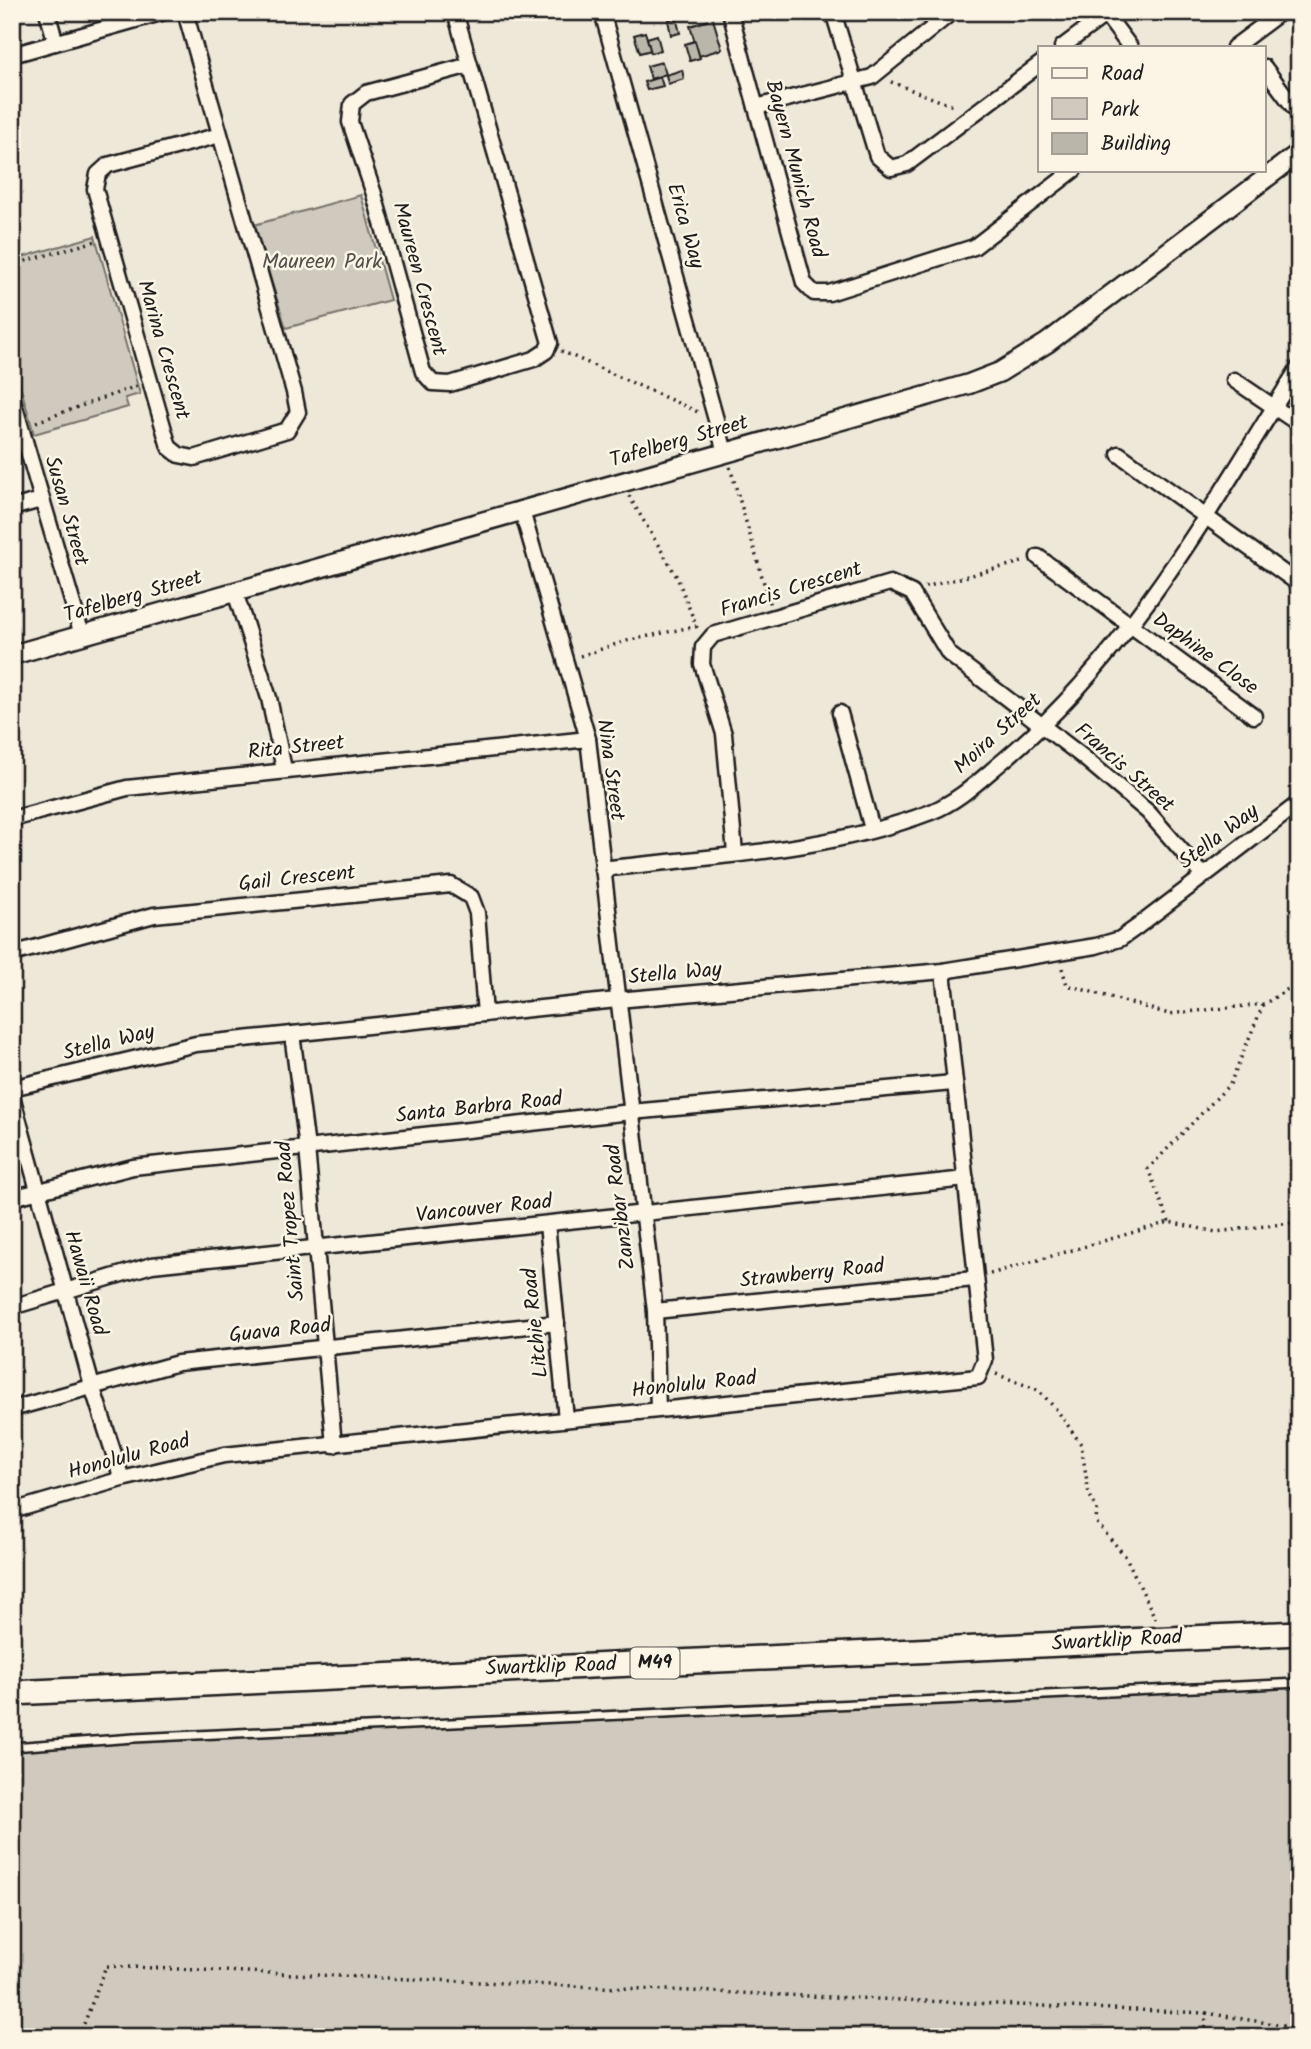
<svg xmlns="http://www.w3.org/2000/svg" width="1311" height="2049" viewBox="0 0 1311 2049" font-family="Kalam,sans-serif">
  <style>
    .green { fill: #cfcabd; stroke: #76736c; stroke-width: 2 }
    .building { fill: #bab6aa; stroke: #1c1c1c; stroke-width: 2 }
    .lines { fill: none; stroke-linecap: round; stroke-linejoin: round }
    .service-casing { stroke: #1c1c1c; stroke-width: 12 }
    .minor-casing { stroke: #1c1c1c; stroke-width: 19 }
    .tertiary-casing { stroke: #1c1c1c; stroke-width: 23 }
    .primary-casing { stroke: #1c1c1c; stroke-width: 28 }
    .path { stroke: #1c1c1c; stroke-width: 3.5; stroke-dasharray: 2 5; stroke-linecap: butt }
    .service { stroke: #fcf5e5; stroke-width: 7 }
    .minor { stroke: #fcf5e5; stroke-width: 14 }
    .tertiary { stroke: #fcf5e5; stroke-width: 18 }
    .primary { stroke: #fcf5e5; stroke-width: 23 }
    .labels { text-anchor: middle; dominant-baseline: central; stroke-width: 5; stroke-linejoin: round; paint-order: stroke }
    .shield { fill: #fcf5e5; stroke: #5f5d58; stroke-width: 2 }
    .shield-label { font-size: 19px; font-weight: bold; fill: #1c1c1c }
    .street-label { font-size: 21px; fill: #1c1c1c; stroke: #fcf5e5 }
    .park-label { font-size: 21px; fill: #52504c; stroke: #fcf5e5 }
  </style>
  <rect width="100%" height="100%" fill="#eee8d9"/>
  <filter id="ink" filterUnits="userSpaceOnUse"><feTurbulence type="fractalNoise" baseFrequency=".0143" numOctaves="2"/><feDisplacementMap in="SourceGraphic" scale="14" xChannelSelector="R" yChannelSelector="G"/><feConvolveMatrix kernelMatrix="1 2 1 2 8 2 1 2 1" color-interpolation-filters="sRGB"/></filter>
  <g filter="url(#ink)">
    <!-- green -->
    <g class="green">
      <polygon points="361,195 390,300 286,328 254,225"/>
      <polygon points="95,236 140,394 125,398 128,407 34,434 12,357 12,260"/>
      <polygon points="1299,1679 1299,2037 12,2037 12,1742"/>
    </g>
    <!-- building -->
    <g class="building">
      <polygon points="676,17 680,33 671,35 668,20"/>
      <polygon points="713,19 722,49 699,56 690,26"/>
      <polygon points="645,32 651,50 640,53 634,35"/>
      <polygon points="657,35 661,50 651,53 647,38"/>
      <polygon points="695,41 700,58 690,61 685,44"/>
      <polygon points="662,62 666,74 651,79 647,66"/>
      <polygon points="682,70 684,79 668,84 666,75"/>
      <polygon points="660,77 663,86 647,90 644,82"/>
    </g>
    <g class="lines">
      <defs>
        <polyline id="service" points="12,1747 134,1738 1299,1683"/>
        <g id="minor">
          <polyline points="47,12 56,43"/>
          <polyline points="185,12 294,392 298,412 287,430 194,458 179,455 169,447 95,189 98,174 108,165 220,135"/>
          <polyline points="455,12 470,65"/>
          <polyline points="602,12 725,452"/>
          <polyline points="730,12 804,283 814,293 829,293 974,247 1074,170"/>
          <polyline points="833,12 877,156 891,168 907,164 1040,64"/>
          <polyline points="1104,12 1130,47"/>
          <polyline points="1062,47 1109,12"/>
          <polyline points="1234,47 1281,12"/>
          <polyline points="12,55 164,12"/>
          <polygon points="470,65 550,343 546,351 534,359 450,384 433,383 423,372 374,194 350,122 352,104 366,93"/>
          <polyline points="1264,67 1299,114"/>
          <polyline points="756,107 872,77 952,12"/>
          <polyline points="1234,380 1299,424"/>
          <polyline points="12,397 82,635"/>
          <polyline points="1119,454 1299,584"/>
          <polyline points="12,508 41,500"/>
          <polyline points="522,511 588,739 655,1311 658,1409"/>
          <polyline points="1038,557 1254,716"/>
          <polyline points="235,592 269,698 284,769"/>
          <polyline points="840,713 872,829"/>
          <polyline points="12,819 127,788 588,739"/>
          <polyline points="735,853 724,734 702,664 703,647 713,635 890,583 912,593 949,654 1083,757 1148,812 1203,875"/>
          <path d="M602 869C711 856 827 852 931 812 959 801 981 779 1004 760 1131 653 1212 506 1299 367"/>
          <polyline points="12,954 154,915 451,885 471,897 477,913 485,1014"/>
          <polyline points="292,1034 307,1148 334,1445"/>
          <polyline points="12,1088 196,1044 617,1000 943,971 1096,946 1120,939 1137,927 1299,803"/>
          <polyline points="12,1096 92,1386 122,1479"/>
          <polyline points="12,1198 133,1167 631,1112 953,1083"/>
          <polyline points="547,1224 566,1419"/>
          <polyline points="12,1307 152,1265 966,1179"/>
          <polyline points="655,1311 974,1279"/>
          <polyline points="12,1409 178,1363 557,1323"/>
          <polyline points="12,1511 122,1479 224,1455 978,1377 985,1360 943,971"/>
        </g>
        <polyline id="tertiary" points="12,655 969,384 1000,372 1047,343 1299,153"/>
        <polyline id="primary" points="12,1693 1299,1633"/>
      </defs>
      <!-- service casing -->
      <use href="#service" class="service-casing"/>
      <!-- minor casing -->
      <use href="#minor" class="minor-casing"/>
      <!-- tertiary casing -->
      <use href="#tertiary" class="tertiary-casing"/>
      <!-- primary casing -->
      <use href="#primary" class="primary-casing"/>
      <!-- path -->
      <g class="path">
        <polyline points="891,82 956,107"/>
        <polyline points="12,265 96,241"/>
        <polyline points="561,351 698,412"/>
        <polyline points="36,422 137,386"/>
        <polyline points="730,467 770,604"/>
        <polyline points="629,496 677,577 697,628"/>
        <polyline points="925,587 1026,561"/>
        <polyline points="580,656 626,641 696,626"/>
        <polyline points="1062,968 1067,985 1169,1014 1264,1004 1299,982"/>
        <polyline points="1169,1222 1148,1169 1230,1084 1263,1005"/>
        <polyline points="990,1274 1169,1222 1216,1232 1299,1222"/>
        <polyline points="996,1374 1038,1390 1057,1410 1081,1444 1089,1494 1097,1509 1096,1522 1126,1557 1156,1620"/>
        <polyline points="1206,2013 1299,2028"/>
        <polyline points="79,2037 106,1966 1206,2013 1205,2037"/>
      </g>
      <!-- service -->
      <use href="#service" class="service"/>
      <!-- minor -->
      <use href="#minor" class="minor"/>
      <!-- tertiary -->
      <use href="#tertiary" class="tertiary"/>
      <!-- primary -->
      <use href="#primary" class="primary"/>
    </g>
  </g>
  <g class="labels">
    <!-- shield labels -->
    <rect class="shield" x="630.5" y="1647.5" width="49" height="31" rx="5"/>
    <g class="shield-label">
      <text x="655" y="1663">M49</text>
    </g>
    <!-- street labels -->
    <g class="street-label">
      <text transform="translate(795 169) rotate(75)">Bayern Munich Road</text>
      <text transform="translate(685 226) rotate(74)">Erica Way</text>
      <text transform="translate(419 279) rotate(75)">Maureen Crescent</text>
      <text transform="translate(163 350) rotate(74)">Marina Crescent</text>
      <text transform="translate(679 442) rotate(-16)">Tafelberg Street</text>
      <text transform="translate(66 511) rotate(74)">Susan Street</text>
      <text transform="translate(791 590) rotate(-17)">Francis Crescent</text>
      <text transform="translate(133 597) rotate(-16)">Tafelberg Street</text>
      <text transform="translate(1205 654) rotate(36)">Daphine Close</text>
      <text transform="translate(998 734) rotate(-42)">Moira Street</text>
      <text transform="translate(296 748) rotate(-6)">Rita Street</text>
      <text transform="translate(1124 768) rotate(41)">Francis Street</text>
      <text transform="translate(610 770) rotate(82)">Nina Street</text>
      <text transform="translate(1219 837) rotate(-37)">Stella Way</text>
      <text transform="translate(297 879) rotate(-6)">Gail Crescent</text>
      <text transform="translate(675 974) rotate(-5)">Stella Way</text>
      <text transform="translate(109 1043) rotate(-14)">Stella Way</text>
      <text transform="translate(479 1108) rotate(-6)">Santa Barbra Road</text>
      <text transform="translate(621 1207) rotate(-97)">Zanzibar Road</text>
      <text transform="translate(484 1209) rotate(-6)">Vancouver Road</text>
      <text transform="translate(291 1221) rotate(-95)">Saint Tropez Road</text>
      <text transform="translate(812 1274) rotate(-6)">Strawberry Road</text>
      <text transform="translate(85 1283) rotate(74)">Hawaii Road</text>
      <text transform="translate(536 1323) rotate(-96)">Litchie Road</text>
      <text transform="translate(280 1331) rotate(-6)">Guava Road</text>
      <text transform="translate(694 1385) rotate(-6)">Honolulu Road</text>
      <text transform="translate(129 1457) rotate(-15)">Honolulu Road</text>
      <text transform="translate(1117 1641) rotate(-3)">Swartklip Road</text>
      <text transform="translate(551 1667) rotate(-2)">Swartklip Road</text>
    </g>
    <!-- park labels -->
    <g class="park-label">
      <text x="322" y="262">Maureen Park</text>
    </g>
  </g>
  <!-- margin -->
  <rect width="1311" height="2049" fill="none" stroke="#fcf5e5" stroke-width="42"/>
  <rect x="21" y="21" width="1269" height="2007" fill="none" stroke="#1c1c1c" stroke-width="2.5" filter="url(#ink)"/>
  <!-- legend -->
  <rect x="1038" y="46" width="228" height="126" fill="#fcf5e5" stroke="#a29e95" stroke-width="2"/>
  <rect x="1052" y="68" width="35" height="10" fill="#fcf5e5" stroke="#a29e95" stroke-width="2"/>
  <text x="1101" y="80" font-size="21" fill="#1c1c1c">Road</text>
  <rect x="1052" y="98" width="35" height="21" fill="#cfcabd" stroke="#a29e95" stroke-width="2"/>
  <text x="1101" y="116" font-size="21" fill="#1c1c1c">Park</text>
  <rect x="1052" y="133" width="35" height="21" fill="#bab6aa" stroke="#a29e95" stroke-width="2"/>
  <text x="1101" y="150" font-size="21" fill="#1c1c1c">Building</text>
</svg>
